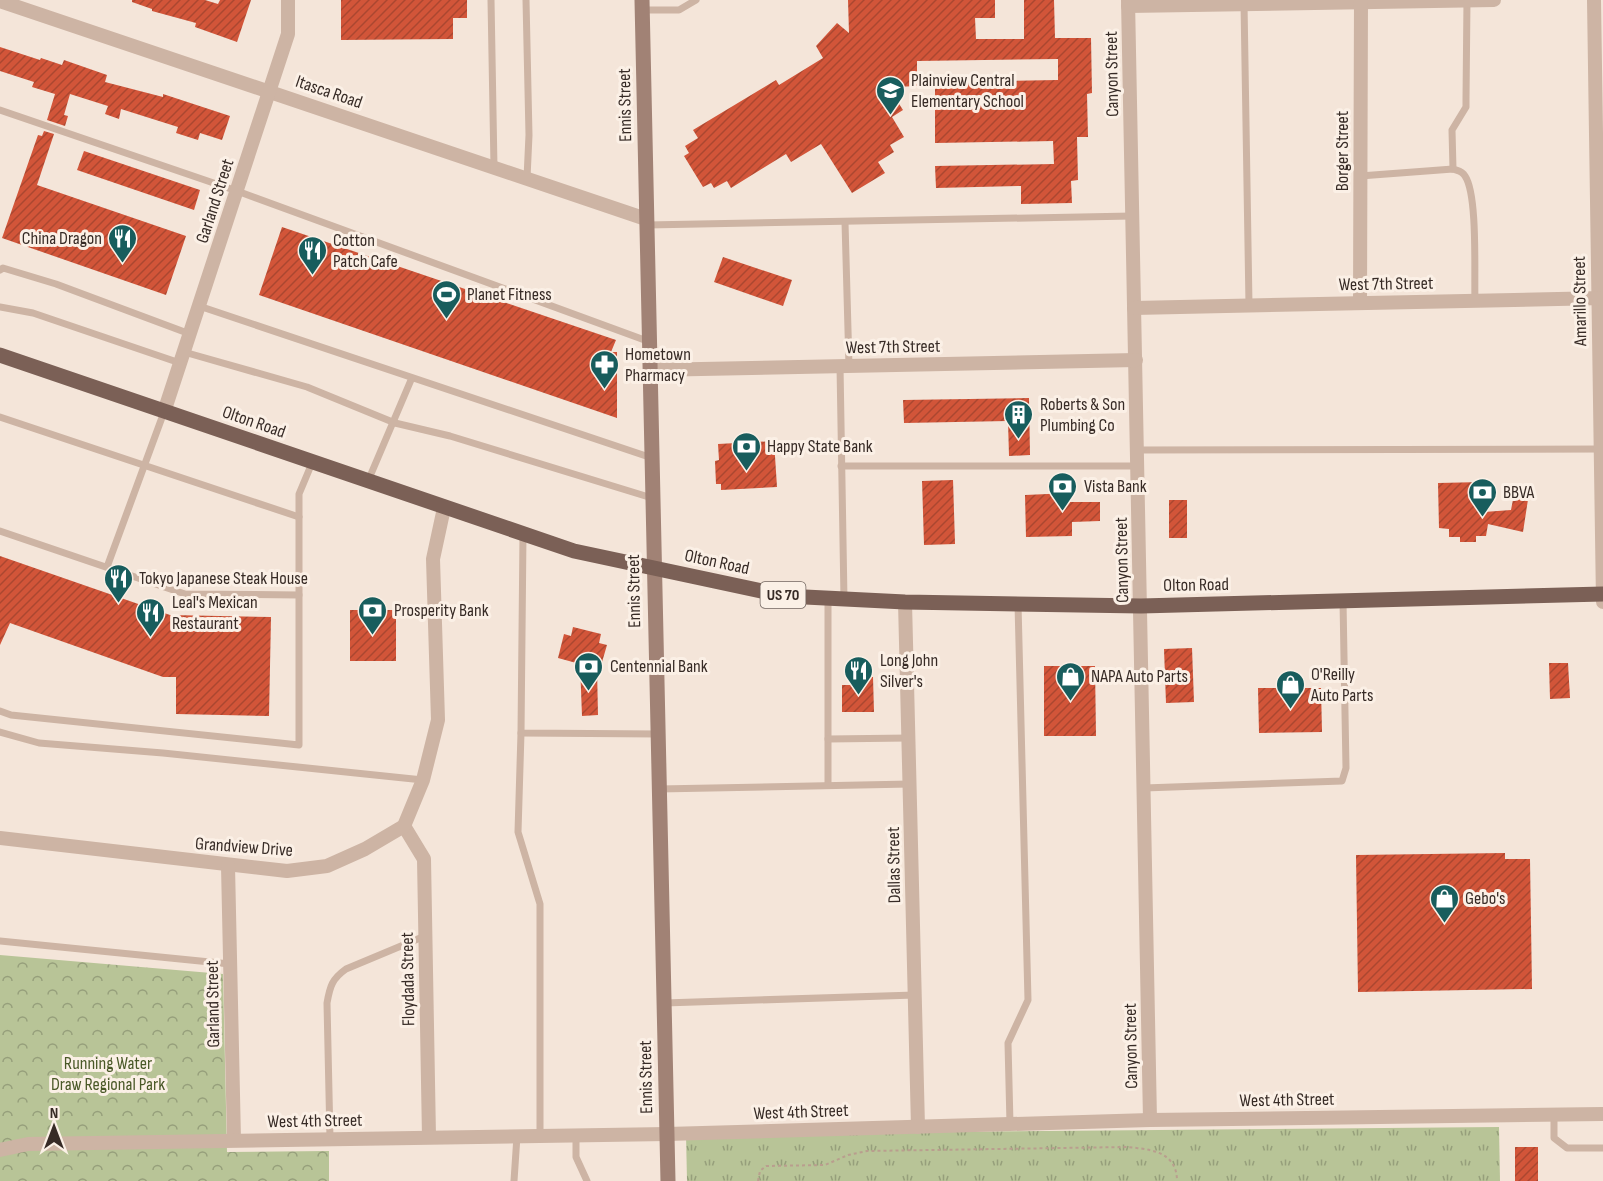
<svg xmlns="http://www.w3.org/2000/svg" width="1603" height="1181" viewBox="0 0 1603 1181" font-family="'Sofia Sans Condensed',sans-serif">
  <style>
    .grass { fill: url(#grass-tufts) }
    .park { fill: url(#park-crowns) }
    .building { fill: url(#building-hatch) }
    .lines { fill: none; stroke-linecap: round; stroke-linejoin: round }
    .path { stroke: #b99e8e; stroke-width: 2; stroke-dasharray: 3 3; stroke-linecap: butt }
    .service { stroke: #cdb4a4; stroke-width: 7 }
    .minor { stroke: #cdb4a4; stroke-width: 14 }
    .secondary { stroke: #a18275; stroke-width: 15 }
    .primary { stroke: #7b6056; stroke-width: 15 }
    .labels { text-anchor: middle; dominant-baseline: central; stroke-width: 6; stroke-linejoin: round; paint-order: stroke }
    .shield { fill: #fbf0e6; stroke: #726660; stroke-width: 1.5 }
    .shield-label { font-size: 16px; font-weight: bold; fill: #372b26 }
    .street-label { font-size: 18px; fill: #372b26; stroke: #fbf0e6 }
    .poi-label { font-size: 18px; fill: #372b26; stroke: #fbf0e6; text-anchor: start }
    .park-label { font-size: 18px; fill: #495827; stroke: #fbf0e6 }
  </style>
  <defs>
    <pattern id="grass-tufts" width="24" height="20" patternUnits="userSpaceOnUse" patternTransform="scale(1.5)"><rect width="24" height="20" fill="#b8c497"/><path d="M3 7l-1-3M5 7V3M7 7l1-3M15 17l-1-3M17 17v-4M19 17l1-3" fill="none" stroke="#969f7b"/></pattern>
    <pattern id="park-crowns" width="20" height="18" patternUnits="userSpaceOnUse" patternTransform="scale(1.5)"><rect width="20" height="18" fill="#b8c497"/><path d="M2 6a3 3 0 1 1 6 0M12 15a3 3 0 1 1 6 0" fill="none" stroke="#969f7b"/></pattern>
    <pattern id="building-hatch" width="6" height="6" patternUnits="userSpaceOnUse" patternTransform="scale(1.5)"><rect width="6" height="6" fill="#d25539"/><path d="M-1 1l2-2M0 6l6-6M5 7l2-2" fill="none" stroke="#ab4730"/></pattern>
  </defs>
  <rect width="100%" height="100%" fill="#f4e5d9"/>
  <!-- grass -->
  <polygon class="grass" points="1499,1127 1500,1181 687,1181 686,1134"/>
  <!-- park -->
  <polygon class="park" points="0,955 223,974 227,1152 329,1151 329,1181 0,1181"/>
  <!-- building -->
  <g class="building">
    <polygon points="132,0 205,0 218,4 220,0 251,0 237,42 195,27 196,23 152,11 152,9 132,2"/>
    <polygon points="341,0 467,0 467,18 453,18 453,39 341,40"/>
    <polygon points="848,0 995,0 995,18 975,18 976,39 1024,39 1024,0 1054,0 1055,38 1091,38 1092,93 1087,94 1088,137 1077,137 1078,180 1071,181 1072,203 1021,204 1021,186 936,188 935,166 1054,164 1053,141 935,143 935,82 1058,80 1058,59 917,61 917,86 896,87 901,95 896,99 903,110 892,117 904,137 890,145 894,152 878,162 885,173 852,193 821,144 791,162 786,154 731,188 727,181 714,188 711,183 703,187 684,156 689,153 685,146 698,138 693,130 776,80 779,85 823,58 816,46 837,23 849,33"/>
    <polygon points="0,47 40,60 41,58 62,65 64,60 107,75 105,82 163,97 163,94 230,116 222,140 200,133 198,140 176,133 178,127 121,109 119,119 105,114 108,106 70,94 64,115 68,116 65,126 47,120 55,94 32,87 34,82 0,71"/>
    <polygon points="44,131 54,134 37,185 186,236 166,295 2,238 38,135 42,136"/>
    <polygon points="84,151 200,190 194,210 77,170"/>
    <polygon points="282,227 616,340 611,352 617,352 617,418 259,295"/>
    <polygon points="723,257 792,280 783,306 714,282"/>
    <polygon points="1029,398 1030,455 1009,456 1008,421 904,423 903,400"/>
    <polygon points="774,441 777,487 721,490 721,484 716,484 715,461 719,460 718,444"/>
    <polygon points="953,480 955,544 924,545 922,481"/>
    <polygon points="1483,482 1484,512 1511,510 1515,489 1529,493 1523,532 1488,524 1486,536 1476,536 1476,542 1460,542 1460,537 1449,537 1449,529 1439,528 1438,483"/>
    <polygon points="1070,493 1070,502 1100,502 1100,521 1072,522 1072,536 1026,537 1025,495"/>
    <rect x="1169" y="500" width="18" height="38"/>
    <polygon points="0,556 170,615 271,617 269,716 176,714 176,677 163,677 10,623 0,645"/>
    <polygon points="366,604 381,604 381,610 396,610 396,661 350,661 350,610 366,610"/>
    <polygon points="573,627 601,634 599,643 607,645 600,669 597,668 598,715 582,716 580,664 558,658 564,634 571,636"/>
    <polygon points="1192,648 1194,702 1166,703 1164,649"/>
    <polygon points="1549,663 1568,663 1570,698 1550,699"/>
    <polygon points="1044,666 1095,666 1096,736 1044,736"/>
    <polygon points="851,677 873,677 874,712 842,712 842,685 852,685"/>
    <polygon points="1258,688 1321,688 1322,732 1259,733"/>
    <polygon points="1505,853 1505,859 1530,859 1532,989 1358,992 1356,855"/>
    <rect x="1515" y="1147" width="23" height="34"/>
  </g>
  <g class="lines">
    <!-- path -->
    <path class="path" d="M758 1181 760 1171 766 1166 825 1165 848 1155 867 1151 1126 1147C1149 1149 1177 1151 1177 1181"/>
    <!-- service -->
    <g class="service">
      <polyline points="491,0 494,167"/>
      <polyline points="526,0 529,135 527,178"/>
      <polyline points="1244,3 1249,305"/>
      <polyline points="642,10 679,10 696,0"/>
      <polyline points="0,110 237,191 650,342"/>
      <polyline points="1453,169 1452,130 1466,107 1466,99 1467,0"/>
      <path d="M1360 176 1453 169C1458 171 1462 171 1465 176 1478 195 1474 274 1475 300"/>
      <polyline points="845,222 849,366"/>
      <polyline points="647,225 1132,216"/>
      <polyline points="0,270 3,268 56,284 190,334"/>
      <polyline points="199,306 652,458"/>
      <polyline points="0,307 33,313 180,363"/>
      <polyline points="184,352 307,387 395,423 450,436 652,498"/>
      <polyline points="840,366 844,599"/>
      <polyline points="0,417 299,517"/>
      <polyline points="1137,450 1603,449"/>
      <polyline points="841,466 1138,466"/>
      <polyline points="368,481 411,380"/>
      <polyline points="0,531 185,594 299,595"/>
      <polyline points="523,534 521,733 658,734"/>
      <polyline points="107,567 164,412"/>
      <polyline points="828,599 828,785"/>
      <polyline points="0,711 11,715 299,745 299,494 312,463"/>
      <polyline points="0,732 39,743 163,753 423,780"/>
      <polyline points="521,733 518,832 540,904 540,1136"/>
      <polyline points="828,739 909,738"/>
      <polyline points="1144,788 1342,781 1346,768 1343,601"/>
      <polyline points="659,789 910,784"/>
      <polyline points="0,941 230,964"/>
      <polyline points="664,1003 915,995"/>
      <polyline points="1554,1115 1554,1138 1567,1148 1603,1148"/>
      <polyline points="1010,1124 1008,1043 1028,1000 1018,604"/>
      <polyline points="576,1135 576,1157 587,1181"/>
      <path d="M330 1138 327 1003C330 986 332 979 346 969L425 936"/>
      <polyline points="514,1181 517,1136"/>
    </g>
    <!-- minor -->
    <g class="minor">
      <polyline points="1128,0 1150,1120"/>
      <polyline points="1594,0 1603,602"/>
      <polyline points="0,1 646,219"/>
      <polyline points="1128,6 1494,0"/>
      <polyline points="1360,302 1361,0"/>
      <polyline points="1134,308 1603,298"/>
      <polyline points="651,370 1136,360"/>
      <polyline points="164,412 288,34 288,0"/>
      <polyline points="905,602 918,1127"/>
      <polyline points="404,826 424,859 429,1137"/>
      <polyline points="0,838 287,871 327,866 365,849 404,826 423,780 438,720 433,559 444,508"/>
      <polyline points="228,866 234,1140"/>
      <polyline points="0,1150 28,1144 667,1134 1150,1120 1603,1114"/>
    </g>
    <!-- secondary -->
    <polyline class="secondary" points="642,0 668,1181"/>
    <!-- primary -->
    <polyline class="primary" points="0,355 574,551 785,596 905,602 1141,606 1603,594"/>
  </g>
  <!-- icons -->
  <defs>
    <symbol id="school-pin" viewBox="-11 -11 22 30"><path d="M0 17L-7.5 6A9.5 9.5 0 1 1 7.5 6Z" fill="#185d5d" stroke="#fbf0e6"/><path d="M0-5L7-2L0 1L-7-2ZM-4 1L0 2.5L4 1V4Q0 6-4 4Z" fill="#fff"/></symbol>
    <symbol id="restaurant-pin" viewBox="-11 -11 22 30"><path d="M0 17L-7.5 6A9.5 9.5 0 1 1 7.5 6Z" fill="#185d5d" stroke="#fbf0e6"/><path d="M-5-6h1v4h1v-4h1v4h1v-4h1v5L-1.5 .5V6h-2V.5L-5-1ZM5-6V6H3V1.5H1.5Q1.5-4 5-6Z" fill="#fff"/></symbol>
    <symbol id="stadium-pin" viewBox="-11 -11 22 30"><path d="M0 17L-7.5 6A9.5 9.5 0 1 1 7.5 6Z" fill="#185d5d" stroke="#fbf0e6"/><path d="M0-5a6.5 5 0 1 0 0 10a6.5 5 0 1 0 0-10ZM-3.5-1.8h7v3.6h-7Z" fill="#fff"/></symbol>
    <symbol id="pharmacy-pin" viewBox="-11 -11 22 30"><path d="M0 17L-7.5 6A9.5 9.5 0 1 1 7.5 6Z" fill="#185d5d" stroke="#fbf0e6"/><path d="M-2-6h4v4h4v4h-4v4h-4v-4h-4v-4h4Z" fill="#fff"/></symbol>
    <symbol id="building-pin" viewBox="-11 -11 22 30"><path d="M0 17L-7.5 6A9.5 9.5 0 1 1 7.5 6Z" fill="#185d5d" stroke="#fbf0e6"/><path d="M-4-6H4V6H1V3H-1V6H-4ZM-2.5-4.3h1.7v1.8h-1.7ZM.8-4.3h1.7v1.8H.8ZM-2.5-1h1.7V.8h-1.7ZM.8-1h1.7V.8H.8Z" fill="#fff"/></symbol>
    <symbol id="bank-pin" viewBox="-11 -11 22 30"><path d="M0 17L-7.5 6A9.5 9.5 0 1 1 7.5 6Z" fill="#185d5d" stroke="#fbf0e6"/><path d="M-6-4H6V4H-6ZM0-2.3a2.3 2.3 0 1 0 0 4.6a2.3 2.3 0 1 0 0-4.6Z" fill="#fff"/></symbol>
    <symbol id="shop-pin" viewBox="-11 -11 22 30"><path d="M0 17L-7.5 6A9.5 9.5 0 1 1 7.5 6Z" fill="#185d5d" stroke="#fbf0e6"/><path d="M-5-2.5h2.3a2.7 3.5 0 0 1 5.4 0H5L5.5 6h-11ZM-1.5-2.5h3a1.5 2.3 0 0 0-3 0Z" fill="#fff"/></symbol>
  </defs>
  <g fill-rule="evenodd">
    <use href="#school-pin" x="874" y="74" width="33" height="45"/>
    <use href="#restaurant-pin" x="106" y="222" width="33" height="45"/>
    <use href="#restaurant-pin" x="296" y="234" width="33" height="45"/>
    <use href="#stadium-pin" x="430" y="278" width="33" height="45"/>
    <use href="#pharmacy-pin" x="588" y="348" width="33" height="45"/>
    <use href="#building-pin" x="1002" y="398" width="33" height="45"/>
    <use href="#bank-pin" x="730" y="430" width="33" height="45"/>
    <use href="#bank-pin" x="1046" y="470" width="33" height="45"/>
    <use href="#bank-pin" x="1466" y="476" width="33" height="45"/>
    <use href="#restaurant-pin" x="102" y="562" width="33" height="45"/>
    <use href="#bank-pin" x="356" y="594" width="33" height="45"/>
    <use href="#restaurant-pin" x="134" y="596" width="33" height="45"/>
    <use href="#bank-pin" x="572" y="650" width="33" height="45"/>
    <use href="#restaurant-pin" x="842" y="654" width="33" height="45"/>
    <use href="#shop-pin" x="1054" y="660" width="33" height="45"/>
    <use href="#shop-pin" x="1274" y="668" width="33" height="45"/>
    <use href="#shop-pin" x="1428" y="882" width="33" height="45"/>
  </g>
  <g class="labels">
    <!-- shield labels -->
    <rect class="shield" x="760.5" y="582" width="45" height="26" rx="4.5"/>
    <g class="shield-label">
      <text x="783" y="595">US 70</text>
    </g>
    <!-- street labels -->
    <g class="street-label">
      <text transform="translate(1112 74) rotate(-91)">Canyon Street</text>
      <text transform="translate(329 92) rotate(19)">Itasca Road</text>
      <text transform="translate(625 105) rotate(-91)">Ennis Street</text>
      <text transform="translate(1342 151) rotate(-90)">Borger Street</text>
      <text transform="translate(215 201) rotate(-72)">Garland Street</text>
      <text transform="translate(1386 284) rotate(-1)">West 7th Street</text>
      <text transform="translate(1580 301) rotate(-91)">Amarillo Street</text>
      <text transform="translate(893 347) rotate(-1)">West 7th Street</text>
      <text transform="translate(254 422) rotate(19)">Olton Road</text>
      <text transform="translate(1122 560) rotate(-91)">Canyon Street</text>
      <text transform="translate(717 562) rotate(12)">Olton Road</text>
      <text transform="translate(1196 585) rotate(-1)">Olton Road</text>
      <text transform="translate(634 591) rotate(-91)">Ennis Street</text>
      <text transform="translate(244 847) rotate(4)">Grandview Drive</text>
      <text transform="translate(894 865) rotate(-91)">Dallas Street</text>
      <text transform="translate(408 979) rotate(-91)">Floydada Street</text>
      <text transform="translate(213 1004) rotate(-91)">Garland Street</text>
      <text transform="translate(1131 1046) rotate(-91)">Canyon Street</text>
      <text transform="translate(646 1077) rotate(-91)">Ennis Street</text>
      <text transform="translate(1287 1100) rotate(-1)">West 4th Street</text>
      <text transform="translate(801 1112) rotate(-2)">West 4th Street</text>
      <text transform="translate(315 1121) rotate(-1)">West 4th Street</text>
    </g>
    <!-- poi labels -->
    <g class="poi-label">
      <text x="911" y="80">Plainview Central<tspan x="911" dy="21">Elementary School</tspan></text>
      <text x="102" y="238" text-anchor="end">China Dragon</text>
      <text x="333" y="240">Cotton<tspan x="333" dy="21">Patch Cafe</tspan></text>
      <text x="467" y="294">Planet Fitness</text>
      <text x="625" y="354">Hometown<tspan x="625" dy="21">Pharmacy</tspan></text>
      <text x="1040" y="404">Roberts &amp; Son<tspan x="1040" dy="21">Plumbing Co</tspan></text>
      <text x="767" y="446">Happy State Bank</text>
      <text x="1084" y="486">Vista Bank</text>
      <text x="1503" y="492">BBVA</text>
      <text x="139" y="578">Tokyo Japanese Steak House</text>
      <text x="172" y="602">Leal's Mexican<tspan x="172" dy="21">Restaurant</tspan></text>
      <text x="394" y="610">Prosperity Bank</text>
      <text x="880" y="660">Long John<tspan x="880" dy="21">Silver's</tspan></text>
      <text x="610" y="666">Centennial Bank</text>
      <text x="1311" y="674">O'Reilly<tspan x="1311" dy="21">Auto Parts</tspan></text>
      <text x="1091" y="676">NAPA Auto Parts</text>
      <text x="1465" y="898">Gebo's</text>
    </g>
    <!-- park labels -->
    <g class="park-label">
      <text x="108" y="1063">Running Water<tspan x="108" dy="21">Draw Regional Park</tspan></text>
    </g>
  </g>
  <!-- north arrow -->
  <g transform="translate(54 1127)" stroke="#fbf0e6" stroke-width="4.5" paint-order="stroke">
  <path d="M0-4.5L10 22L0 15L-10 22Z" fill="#372b26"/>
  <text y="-9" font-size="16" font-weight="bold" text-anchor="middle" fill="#372b26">N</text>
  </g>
</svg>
